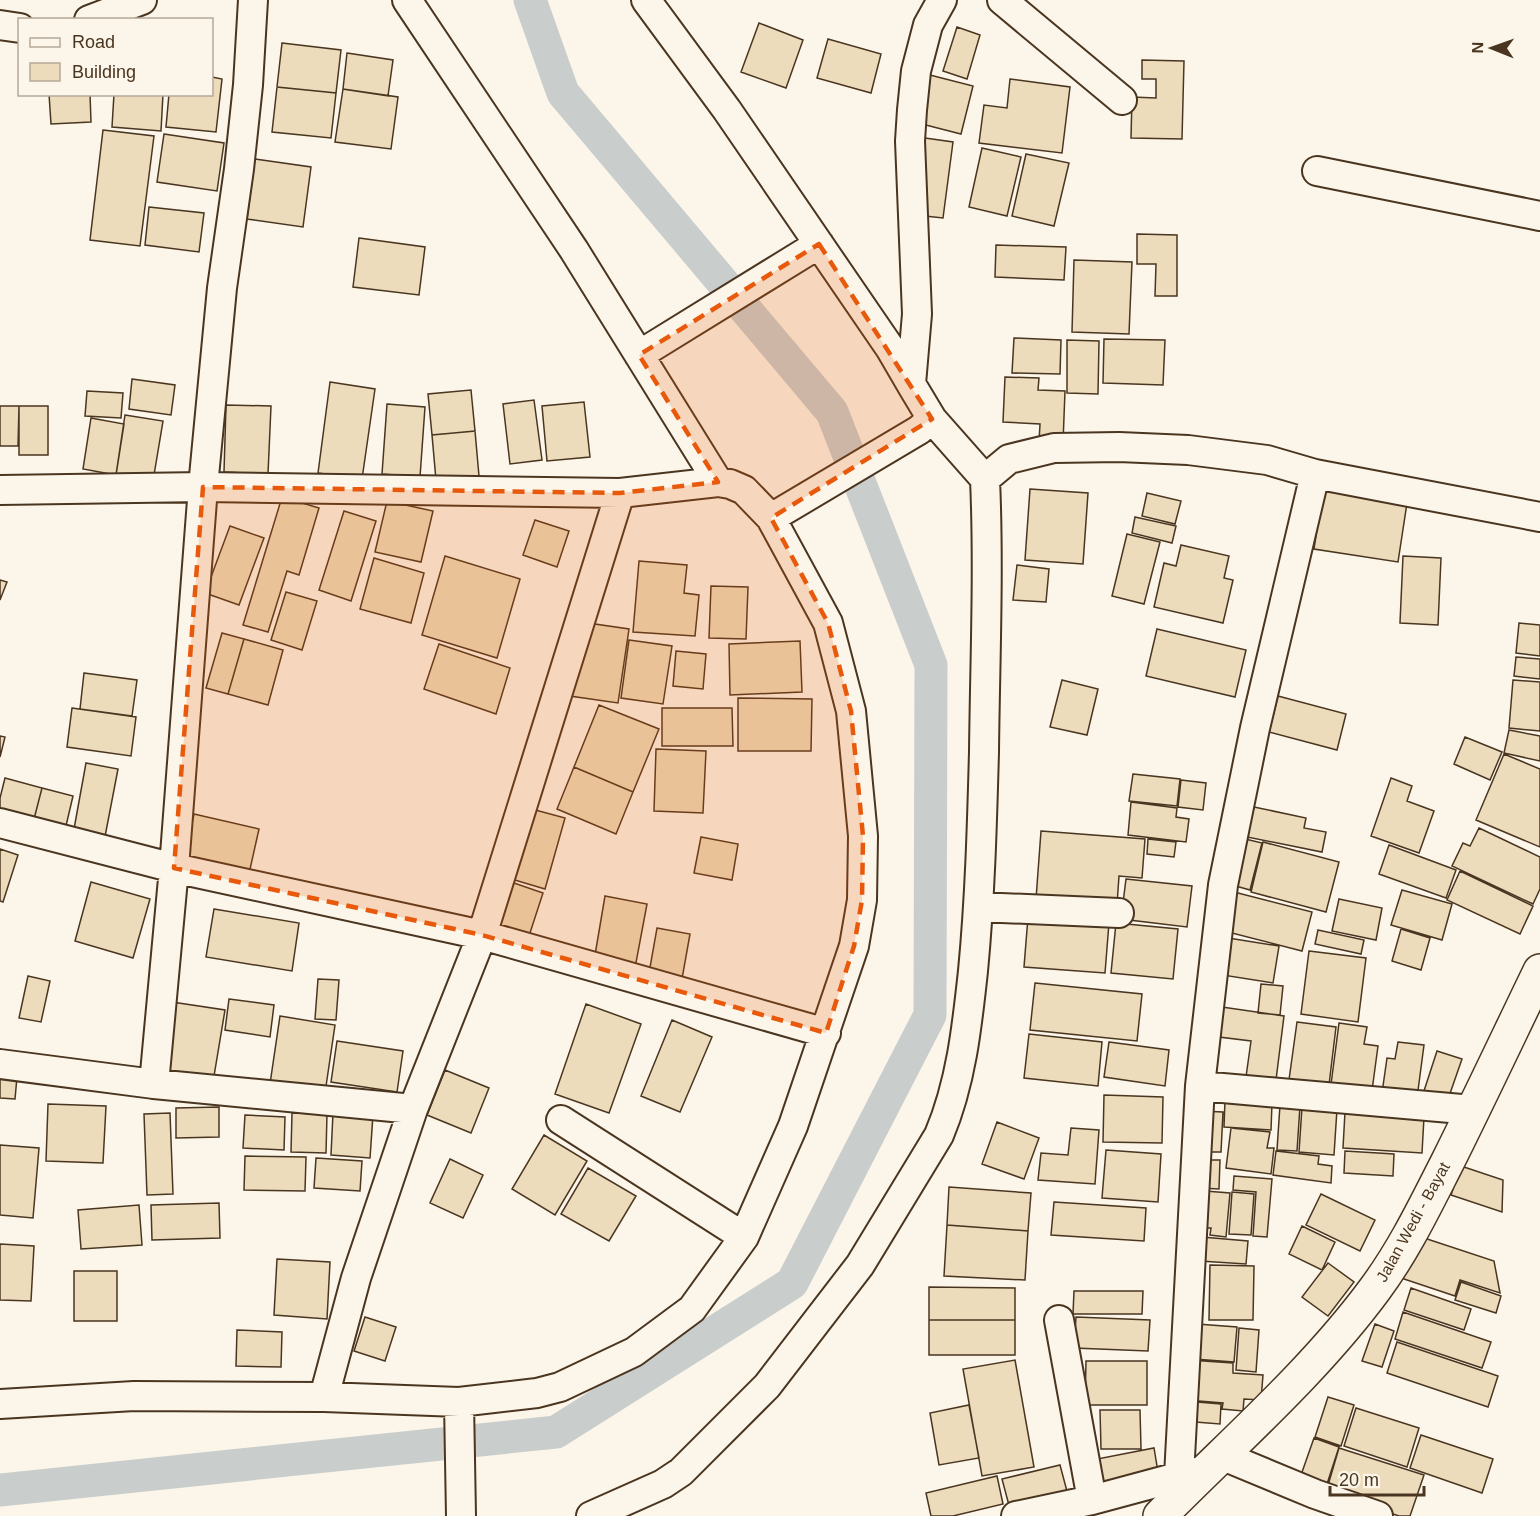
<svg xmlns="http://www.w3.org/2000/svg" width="1540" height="1516" font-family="Helvetica,sans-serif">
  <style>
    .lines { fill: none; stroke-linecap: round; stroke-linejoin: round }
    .canal { stroke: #c9cecd; stroke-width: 33 }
    .building { fill: #ecdcbc; stroke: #4a3520; stroke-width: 1.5 }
    .street-casing { stroke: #4a3520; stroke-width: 32 }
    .secondary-casing { stroke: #4a3520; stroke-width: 36 }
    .street { stroke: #fbf6e9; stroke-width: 28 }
    .secondary { stroke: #fbf6e9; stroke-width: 33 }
    .marked { fill: #e8590c; fill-opacity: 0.2; stroke: #e8590c; stroke-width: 4.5; stroke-dasharray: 12 8; stroke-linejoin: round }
    .labels { text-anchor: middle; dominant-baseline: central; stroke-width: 4.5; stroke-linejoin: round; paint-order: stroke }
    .street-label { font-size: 16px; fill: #4a3520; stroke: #fbf6e9 }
  </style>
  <rect width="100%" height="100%" fill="#fbf6e9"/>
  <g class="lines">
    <path class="canal" d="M0 1490 556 1432 792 1283 930 1015 931 665 832 412 563 93 530 0"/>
  </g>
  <path class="building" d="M759 23 803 40 786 88 741 72Z
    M957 27 980 35 967 79 943 71Z
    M828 39 881 54 871 93 817 78Z
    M282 43 341 50 336 93 277 87Z
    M347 53 393 60 388 96 343 89Z
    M1142 60 1184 61 1182 139 1131 138 1132 97 1156 98V79H1142Z
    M926 74 973 86 961 134 914 122Z
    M212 77 222 79 216 132 166 127 169 94H212Z
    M1010 79 1070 87 1062 153 979 143 984 105 1007 108Z
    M277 87 336 93 331 138 272 132Z
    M343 89 398 97 391 149 335 142Z
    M49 94H90L91 122 51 124Z
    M114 94H163L161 131 112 127Z
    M103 130 154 136 140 246 90 240Z
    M164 134 224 143 217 191 157 182Z
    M925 138 953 142 943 218 916 215Z
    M982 148 1021 157 1007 216 969 207Z
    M1026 154 1069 163 1054 226 1012 216Z
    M255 159 311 167 303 227 247 219Z
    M149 207 204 213 199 252 145 245Z
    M1137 234 1177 235V296H1155L1156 264H1137Z
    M359 238 425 247 419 295 353 287Z
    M996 245 1066 247 1064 280 995 277Z
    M1074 260 1132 262 1129 334 1072 332Z
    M1014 338 1061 340 1060 374 1012 373Z
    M1104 339 1165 340 1163 385 1103 383Z
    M1067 340 1099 341 1098 394 1067 393Z
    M1005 377 1039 378 1038 390 1065 391 1063 443 1039 442 1040 424 1003 422Z
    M132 379 175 385 171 415 129 409Z
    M330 382 375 389 362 479 318 473Z
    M471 390 475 431 432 435 428 394Z
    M87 391 123 393 121 418 85 416Z
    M534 400 542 460 510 464 503 404Z
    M584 402 590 457 547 461 542 406Z
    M387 404 425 407 420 477 382 474Z
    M226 405 271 406 268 474 224 472Z
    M0 406H19L18 446H0Z
    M19 406H48V455H19Z
    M125 415 163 421 153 481 116 475Z
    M91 418 124 424 116 475 83 469Z
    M475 431 479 476 436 480 432 435Z
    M1030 489 1088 493 1083 564 1025 560Z
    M1323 490 1407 503 1398 562 1314 549Z
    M1147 493 1181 501 1175 524 1142 516Z
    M282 497 319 508 299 575 287 571 268 632 243 625Z
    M387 501 433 511 421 562 375 552Z
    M344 511 376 521 351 601 319 590Z
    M1135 517 1176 526 1172 543 1132 533Z
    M535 520 569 531 557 567 523 555Z
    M230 526 264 538 239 605 205 593Z
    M1127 534 1160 542 1144 604 1112 596Z
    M1181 545 1229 556 1224 578 1233 580 1223 623 1154 607 1164 563 1176 566Z
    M445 556 520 579 497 658 422 635Z
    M1403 556 1441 558 1438 625 1400 623Z
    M374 558 424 573 411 623 360 609Z
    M639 561 687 565 684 593 699 595 695 636 633 632Z
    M1017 565 1049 569 1046 602 1013 600Z
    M0 580 7 582 0 600Z
    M711 586 748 587 746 639 709 638Z
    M286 592 317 601 302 650 271 640Z
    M581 622 629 629 618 703 570 696Z
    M1519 623 1540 625V656L1516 653Z
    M1157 629 1246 650 1235 697 1146 676Z
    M222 633 244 639 228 694 206 688Z
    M244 639 283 650 268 705 228 694Z
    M629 640 672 646 663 704 621 698Z
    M800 641 802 692 730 695 729 644Z
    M439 644 510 668 496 714 424 689Z
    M676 651 706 654 703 689 673 686Z
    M1516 657 1540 659V679L1514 676Z
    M84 673 137 680 132 716 80 709Z
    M1062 680 1098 689 1087 735 1050 727Z
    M1513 680 1540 682V731L1509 728Z
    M1278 696 1346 714 1337 750 1269 732Z
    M738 698 812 699 811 751H738Z
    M599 705 659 729 633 792 574 767Z
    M72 708 136 717 131 756 67 747Z
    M662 708H732L733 746H662Z
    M1509 730 1540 736V761L1504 753Z
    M0 736 5 737 0 757Z
    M1465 737 1502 752 1490 780 1454 764Z
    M656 749 706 751 703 813 654 811Z
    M1504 754 1540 769V847L1476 820Z
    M86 763 118 769 103 847 72 840Z
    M574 767 633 792 616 834 557 809Z
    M1133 774 1180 779 1177 806 1129 801Z
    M5 778 42 788 33 823 0 814V798Z
    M1391 778 1412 786 1407 801 1434 811 1419 853 1371 836Z
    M1181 780 1206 783 1203 810 1178 807Z
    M42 788 73 796 65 830 33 823Z
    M1131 802 1177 808 1176 817 1189 819 1186 842 1128 835Z
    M1254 807 1306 818 1304 828 1326 832 1322 852 1247 837Z
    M528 808 565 818 545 889 508 878Z
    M194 814 259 829 248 878 183 864Z
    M1479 828 1540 857V889L1533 904 1452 866 1463 843 1470 846Z
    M1041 831 1145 839 1142 878 1119 876 1117 905 1036 899Z
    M701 837 738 844 732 880 694 873Z
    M1237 837 1262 843 1250 890 1225 883Z
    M1148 839 1176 842 1174 857 1147 854Z
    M1263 842 1339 862 1326 912 1251 892Z
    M1389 845 1456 870 1446 898 1379 874Z
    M0 849 18 855 3 902 0 901Z
    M1460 871 1533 906 1520 934 1447 900Z
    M1126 879 1192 886 1187 927 1121 919Z
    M508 881 543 893 527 942 492 931Z
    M91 882 150 899 133 958 75 941Z
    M1402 890 1452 904 1442 940 1391 925Z
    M1234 892 1312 912 1302 951 1224 931Z
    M605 896 647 904 635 968 594 961Z
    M1339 899 1382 908 1376 940 1332 931Z
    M214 909 299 923 292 971 206 957Z
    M1028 917 1109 923 1105 973 1024 967Z
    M1116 923 1178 929 1173 979 1111 973Z
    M657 928 690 934 682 979 649 973Z
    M1401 929 1430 938 1421 970 1392 961Z
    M1318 930 1364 940 1361 954 1315 944Z
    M1222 937 1279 946 1273 983 1216 974Z
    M1309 951 1366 958 1358 1022 1301 1014Z
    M28 976 50 981 41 1022 19 1018Z
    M318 979 339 980 336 1020 315 1019Z
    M1035 983 1142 994 1137 1041 1030 1030Z
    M1261 984 1283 986 1280 1015 1258 1013Z
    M229 999 274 1005 270 1037 225 1030Z
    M172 1002 225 1010 213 1082 160 1074Z
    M586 1004 641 1024 609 1113 555 1094Z
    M1215 1006 1284 1016 1275 1088 1245 1084 1251 1041 1211 1036Z
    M280 1016 335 1025 325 1093 270 1084Z
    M672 1020 712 1037 680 1112 641 1096Z
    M1297 1022 1336 1027 1328 1093 1288 1087Z
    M1339 1023 1367 1027 1364 1044 1378 1046 1371 1098 1330 1092Z
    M1029 1034 1102 1042 1098 1086 1024 1078Z
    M337 1041 403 1051 397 1092 331 1082Z
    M1109 1042 1169 1050 1165 1086 1104 1077Z
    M1398 1042 1424 1045 1417 1098 1382 1093 1387 1058 1395 1059Z
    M1437 1051 1462 1059 1446 1105 1422 1097Z
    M445 1070 489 1088 471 1133 427 1115Z
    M0 1076 17 1077 15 1099 0 1098Z
    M1104 1095 1163 1097 1162 1143 1103 1142Z
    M1225 1100 1272 1103 1271 1130 1224 1127Z
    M48 1104 106 1106 103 1163 46 1161Z
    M1280 1105 1300 1106 1297 1151 1277 1150Z
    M219 1107V1137L176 1138V1108Z
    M1302 1107 1337 1109 1334 1155 1299 1152Z
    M1201 1111 1223 1112 1221 1152H1200Z
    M1345 1112 1424 1117 1422 1153 1343 1148Z
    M170 1113 173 1194 147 1195 144 1114Z
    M292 1113 327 1114 326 1153 291 1152Z
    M333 1113 373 1115 370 1158 331 1155Z
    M245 1115 285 1117 284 1150 243 1148Z
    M997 1122 1039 1138 1024 1179 982 1164Z
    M1071 1128 1099 1130 1095 1184 1038 1180 1041 1153 1068 1155Z
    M1231 1128 1270 1132 1267 1148H1274L1271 1174 1226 1168Z
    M544 1135 587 1161 555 1215 512 1189Z
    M0 1145 39 1148 33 1218 0 1215Z
    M1106 1150 1161 1154 1158 1202 1102 1198Z
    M1276 1151 1319 1156 1318 1164 1332 1166 1331 1183 1273 1175Z
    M1345 1151 1394 1154 1393 1176 1344 1173Z
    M245 1156 306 1157 305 1191 244 1190Z
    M316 1158 362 1161 360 1191 314 1188Z
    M450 1159 483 1175 463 1218 430 1203Z
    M1203 1160H1220L1219 1189 1201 1188Z
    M1461 1166 1503 1180 1502 1212 1451 1195Z
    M588 1168 636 1196 609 1241 561 1214Z
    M1234 1176 1272 1179 1267 1237 1253 1236 1256 1192 1233 1190Z
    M949 1187 1031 1193 1028 1231 947 1225Z
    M1205 1191 1230 1193 1226 1237 1210 1235 1211 1228H1202Z
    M1232 1192 1254 1194 1251 1235 1229 1234Z
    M1321 1194 1375 1220 1360 1251 1306 1225Z
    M1054 1202 1146 1208 1144 1241 1051 1235Z
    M219 1203 220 1238 152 1240 151 1205Z
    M139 1205 142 1245 81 1249 78 1210Z
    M947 1225 1028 1231 1025 1280 944 1276Z
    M1302 1226 1335 1242 1322 1270 1289 1254Z
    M1412 1234 1494 1261 1500 1293 1460 1280 1455 1296 1398 1277Z
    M1202 1237 1248 1241 1246 1264 1200 1261Z
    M0 1244 34 1246 31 1301 0 1300Z
    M277 1259 330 1262 327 1319 274 1315Z
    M1328 1263 1354 1282 1328 1316 1302 1297Z
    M1210 1265 1254 1266 1253 1320H1209Z
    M74 1271H117V1321H74Z
    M1461 1282 1501 1296 1496 1313 1455 1300Z
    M929 1287 1015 1288V1320H929Z
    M1411 1288 1471 1309 1464 1330 1404 1310Z
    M1074 1291H1143L1142 1314H1073Z
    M1403 1312 1491 1342 1482 1368 1395 1339Z
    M365 1317 396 1327 385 1361 354 1351Z
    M1076 1317 1150 1320 1148 1351 1074 1348Z
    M929 1320H1015V1355H929Z
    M1197 1324 1237 1327 1234 1362 1194 1359Z
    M1375 1324 1394 1331 1382 1367 1362 1361Z
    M1239 1328 1259 1330 1256 1372 1236 1370Z
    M237 1330 282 1332 281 1367 236 1366Z
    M1397 1342 1498 1376 1488 1407 1387 1373Z
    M1015 1360 1034 1467 982 1476 963 1369Z
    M1189 1360 1233 1363V1373L1263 1375 1261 1400 1244 1399 1243 1411 1222 1409 1223 1403 1186 1400Z
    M1086 1361H1147V1405H1085Z
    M1328 1397 1354 1405 1341 1446 1315 1437Z
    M1185 1401 1221 1404 1220 1424 1183 1421Z
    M969 1405 979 1458 939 1465 930 1413Z
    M1356 1408 1419 1428 1407 1467 1344 1446Z
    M1100 1410H1140L1141 1449H1101Z
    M1421 1435 1493 1459 1482 1493 1410 1468Z
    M1314 1438 1339 1447 1327 1484 1301 1475Z
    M1154 1448 1158 1472 1096 1484 1092 1460Z
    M1339 1448 1424 1475 1410 1516H1399L1326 1492Z
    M1060 1465 1068 1495 1010 1509 1002 1479Z
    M997 1476 1003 1504 953 1516H931L926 1493Z"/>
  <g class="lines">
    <defs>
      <path id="street" d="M407 0 574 250 718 482
        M646 0 727 110 890 348 911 384
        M942 0 928 25 916 71 912 110 910 141 917 314 911 384 932 419 985 479 1009 459 1054 448 1119 447 1188 450 1267 460 1315 474 1540 517
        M1002 0 1122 100
        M89 20 142 0
        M0 25 20 28
        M1317 171 1540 216
        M639 355 819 244
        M0 490 203 487 620 493 718 482 730 484 744 490 771 518 828 623 851 711 863 836 862 900 854 946 793 1126 744 1237 692 1309 634 1352 560 1387 537 1393 459 1402 324 1397 134 1396 0 1404
        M771 518 919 430 932 419
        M0 823 174 868 482 935 826 1033
        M979 907 1119 913
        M0 1064 154 1084 413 1109
        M154 1084 174 868 203 487 222 288 239 169 248 85 253 0
        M1200 1086 1473 1110
        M561 1120 744 1237
        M1059 1320 1092 1500
        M324 1397 356 1278 413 1109 482 935 620 493
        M459 1402 461 1516
        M1221 1455 1315 1494 1378 1516
        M1179 1476 1200 1086 1223 885 1255 728 1315 474
        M591 1516 663 1484 681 1472 767 1386 860 1265 939 1135C961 1083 967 1027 973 971 980 898 982 825 984 752 985 661 989 570 985 479
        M1016 1516 1092 1500 1196 1472"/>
      <path id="secondary" d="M1160 1516C1233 1442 1313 1373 1375 1289 1404 1250 1425 1206 1447 1163 1479 1099 1509 1035 1540 971"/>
    </defs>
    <use href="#street" class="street-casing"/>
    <use href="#secondary" class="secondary-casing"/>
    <use href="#street" class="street"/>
    <use href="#secondary" class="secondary"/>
  </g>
  <path class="marked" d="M819 244 932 419 771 518 828 623 851 711 863 836 862 900 854 946 826 1033 482 935 174 868 203 487 620 493 718 482 639 355Z"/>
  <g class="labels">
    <g class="street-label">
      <text transform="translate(1413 1222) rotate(-61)">Jalan Wedi - Bayat</text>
    </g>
  </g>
  <rect x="18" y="18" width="195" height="78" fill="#fbf6e9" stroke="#b4a999" stroke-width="1.5"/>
  <rect x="30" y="38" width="30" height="9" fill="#fbf6e9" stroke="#b4a999" stroke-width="1.5"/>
  <text x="72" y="48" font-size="18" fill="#4a3520">Road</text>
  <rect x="30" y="63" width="30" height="18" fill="#ecdcbc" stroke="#b4a999" stroke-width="1.5"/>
  <text x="72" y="78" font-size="18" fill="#4a3520">Building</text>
  <g transform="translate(1492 48) rotate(271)" stroke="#fbf6e9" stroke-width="4.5" paint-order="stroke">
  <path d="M0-4.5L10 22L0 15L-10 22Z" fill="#4a3520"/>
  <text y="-9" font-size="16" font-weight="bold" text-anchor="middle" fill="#4a3520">N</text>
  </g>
  <path d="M1330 1486v9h94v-9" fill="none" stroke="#4a3520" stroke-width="3"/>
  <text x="1339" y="1486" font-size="18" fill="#4a3520" stroke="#fbf6e9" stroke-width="4.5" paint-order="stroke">20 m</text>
</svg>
